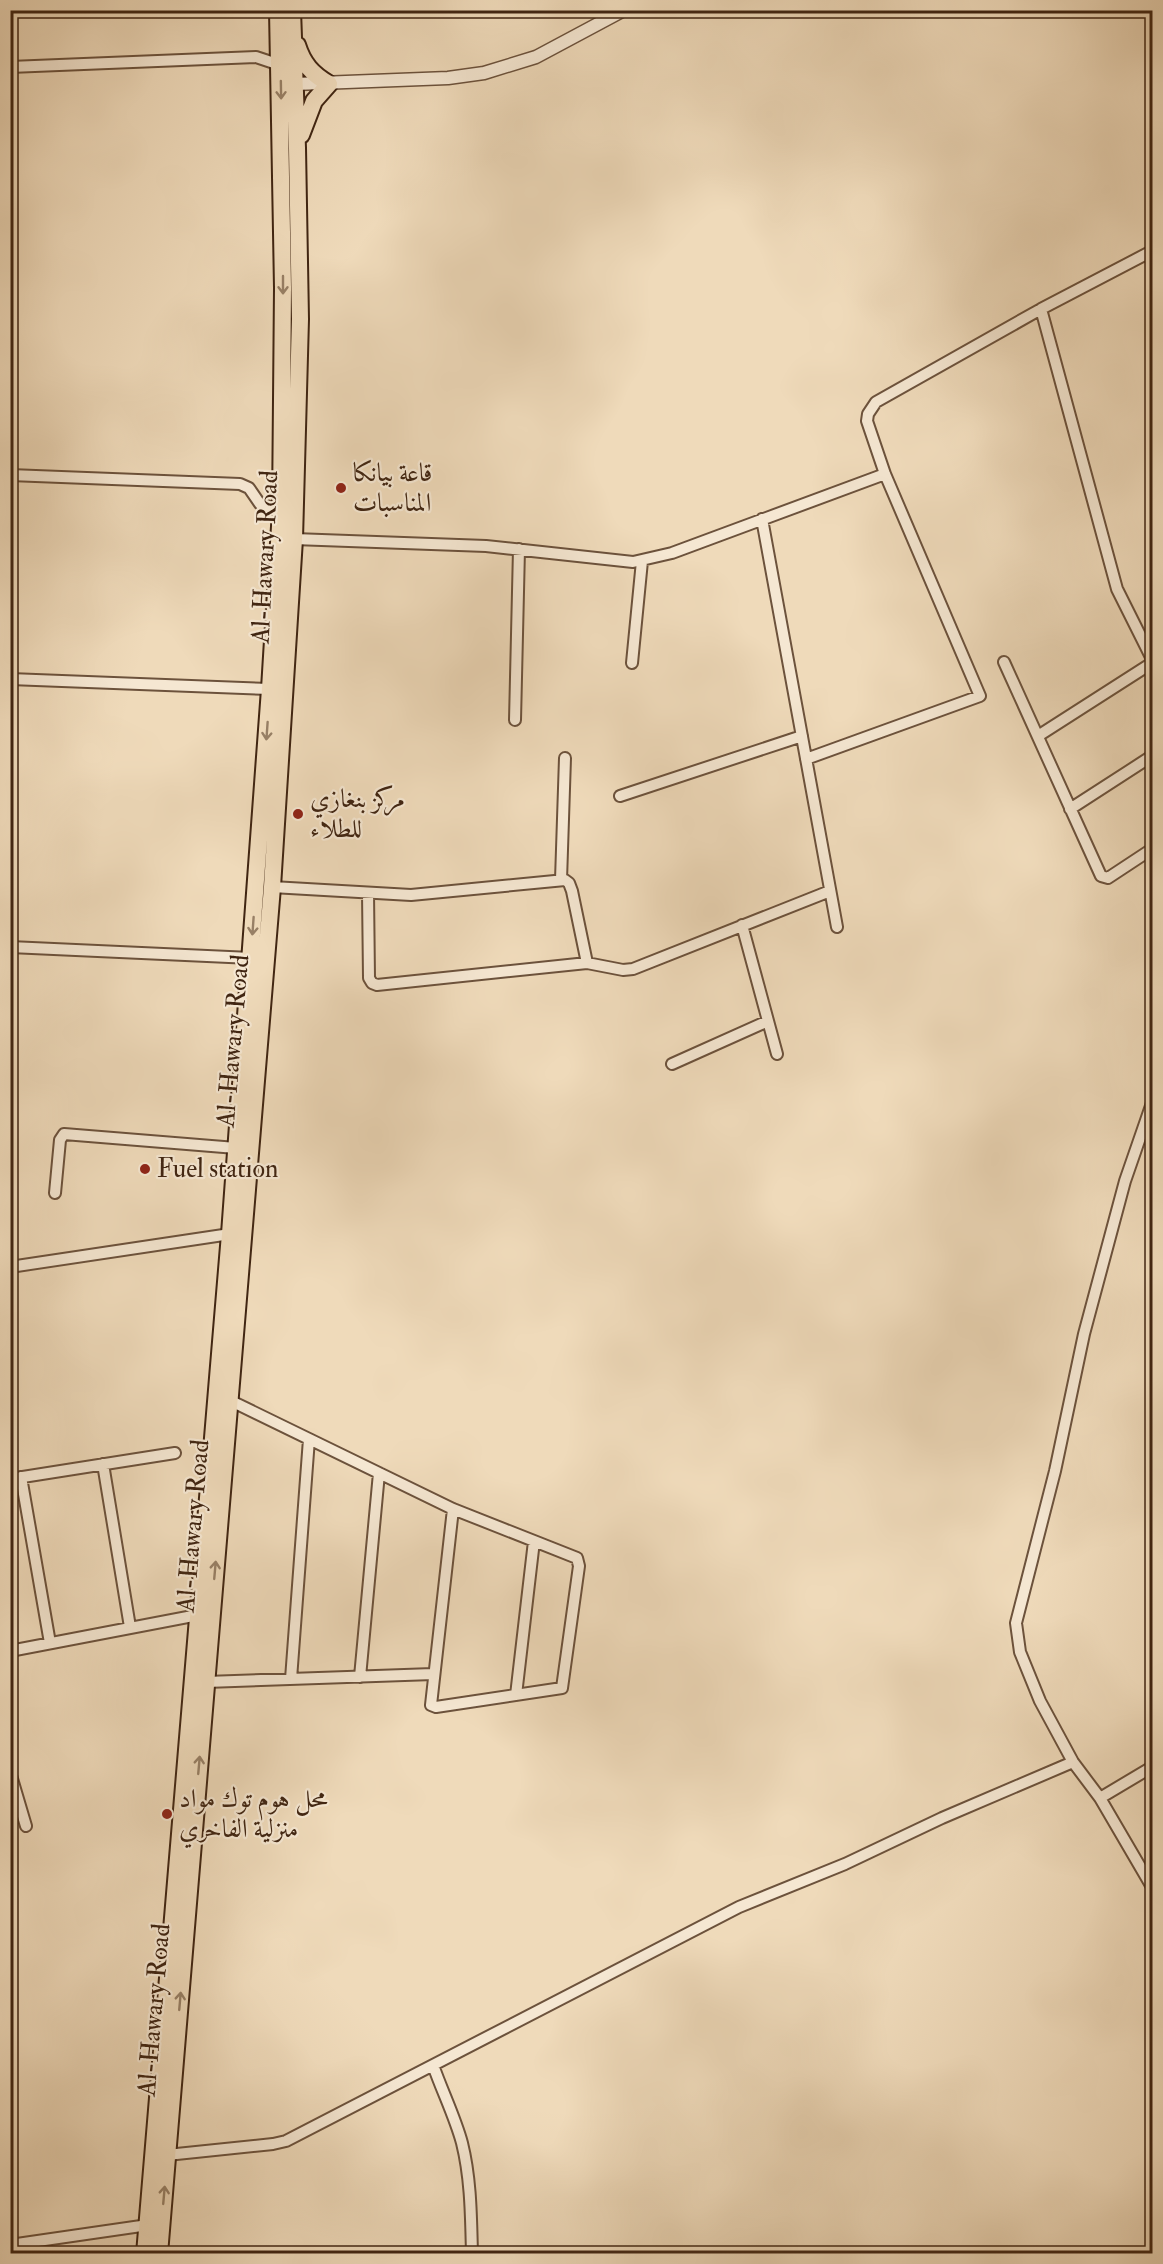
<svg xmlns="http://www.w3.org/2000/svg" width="1163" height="2264" font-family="'IM FELL Double Pica',Amiri,serif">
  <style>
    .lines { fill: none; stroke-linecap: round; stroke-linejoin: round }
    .minor-casing { stroke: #6c523c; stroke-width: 14 }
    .tertiary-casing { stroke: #6c523c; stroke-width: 15 }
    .trunk-casing { stroke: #402512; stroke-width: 20 }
    .minor { stroke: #f5e7d2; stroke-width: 10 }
    .tertiary { stroke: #f5e7d2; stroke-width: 12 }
    .trunk { stroke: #efdaba; stroke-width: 16 }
    .oneway { stroke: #988066 }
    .poi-dot { fill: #8f2418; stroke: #f5e7d2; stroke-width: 2 }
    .labels { text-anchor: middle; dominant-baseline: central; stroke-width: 4.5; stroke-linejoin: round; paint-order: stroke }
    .poi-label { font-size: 26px; fill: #402512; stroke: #f5e7d2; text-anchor: start }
    .street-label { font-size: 26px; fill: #402512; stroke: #f5e7d2 }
  </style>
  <rect width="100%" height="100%" fill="#efdaba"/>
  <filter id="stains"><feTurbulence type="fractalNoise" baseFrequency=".00333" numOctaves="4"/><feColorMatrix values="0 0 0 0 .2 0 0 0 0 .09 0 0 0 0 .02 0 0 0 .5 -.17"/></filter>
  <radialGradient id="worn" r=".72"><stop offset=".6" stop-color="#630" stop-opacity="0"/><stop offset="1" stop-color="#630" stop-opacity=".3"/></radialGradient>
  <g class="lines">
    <defs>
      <path id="minor" d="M10 67 256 57 280 65
        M1041 309 1117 589 1152 659
        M10 475 240 484 249 488 260 504 281 510
        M762 519 837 927
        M294 539 486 546 633 562 672 553 885 474
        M1004 662 1101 876 1108 878 1152 849
        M632 663 642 561
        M10 679 270 689
        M515 720 519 549
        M1038 736 1152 663
        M806 759 980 696 885 474 867 421 868 414 876 402 1041 309 1152 251
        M620 796 802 736
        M1070 809 1152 756
        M561 880 565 758
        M272 887 411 895 565 880 569 883 572 891 587 963 623 970 633 969 830 891
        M368 893 369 978 372 983 377 985 587 963
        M742 925 777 1054
        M10 947 251 958
        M672 1064 768 1021
        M1152 1103 1125 1181 1084 1334 1055 1471 1016 1623 1020 1652 1040 1701 1073 1762 1100 1798 1152 1887
        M55 1193 60 1140 64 1134 236 1148
        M10 1267 230 1234
        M229 1400 453 1509 577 1558 579 1566 562 1688 436 1707 431 1705 453 1509
        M103 1464 130 1627
        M21 1477 50 1643
        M10 1479 175 1453
        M10 1651 198 1615
        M360 1677 379 1473
        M291 1679 309 1439
        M206 1682 433 1674
        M516 1695 534 1541
        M10 1772 26 1826
        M1100 1798 1152 1767
        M433 2065C442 2091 455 2117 462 2143 471 2179 471 2217 472 2254
        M167 2155 273 2144 286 2141 739 1907 845 1864 942 1818 1073 1762
        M10 2245 148 2225"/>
      <path id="tertiary" d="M295 84 448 78 484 73 536 57 624 10"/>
      <path id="trunk" d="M297 45C303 64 312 74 329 84L314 101 301 135
        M145 2254 230 1234 270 689 281 510 283 288 278 10
        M159 2254 272 887 294 539 300 319 297 148 292 10"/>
    </defs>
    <use href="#minor" class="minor-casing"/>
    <use href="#tertiary" class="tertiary-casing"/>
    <use href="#trunk" class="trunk-casing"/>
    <use href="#minor" class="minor"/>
    <use href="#tertiary" class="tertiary"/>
    <use href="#trunk" class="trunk"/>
  </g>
  <defs><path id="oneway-shaft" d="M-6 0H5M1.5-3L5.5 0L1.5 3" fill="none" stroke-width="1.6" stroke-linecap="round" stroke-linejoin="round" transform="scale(1.5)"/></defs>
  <g class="oneway">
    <use href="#oneway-shaft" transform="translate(281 90) rotate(89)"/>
    <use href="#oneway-shaft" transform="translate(283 285) rotate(90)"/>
    <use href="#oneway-shaft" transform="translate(267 731) rotate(94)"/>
    <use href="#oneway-shaft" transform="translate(253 926) rotate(94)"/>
    <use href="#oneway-shaft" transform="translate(215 1570) rotate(-85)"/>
    <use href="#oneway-shaft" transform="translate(199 1765) rotate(-85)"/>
    <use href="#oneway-shaft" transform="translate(180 2001) rotate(-85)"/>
    <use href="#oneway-shaft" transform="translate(164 2195) rotate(-85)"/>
  </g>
  <g class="poi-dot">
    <circle cx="341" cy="488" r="6"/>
    <circle cx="298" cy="814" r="6"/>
    <circle cx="145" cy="1169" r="6"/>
    <circle cx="167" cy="1814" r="6"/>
  </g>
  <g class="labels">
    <g class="poi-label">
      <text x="353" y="473">قاعة بيانكا<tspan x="353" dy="30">المناسبات</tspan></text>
      <text x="310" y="799">مركز بنغازي<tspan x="310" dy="30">للطلاء</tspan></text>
      <text x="157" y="1169">Fuel station</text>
      <text x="179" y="1799">محل هوم توك مواد<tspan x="179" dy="30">منزلية الفاخري</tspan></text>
    </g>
    <g class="street-label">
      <text transform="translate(265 557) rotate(-87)">Al-Hawary Road</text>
      <text transform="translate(233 1041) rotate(-85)">Al-Hawary Road</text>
      <text transform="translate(193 1526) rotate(-85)">Al-Hawary Road</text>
      <text transform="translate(154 2010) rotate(-85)">Al-Hawary Road</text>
    </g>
  </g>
  <rect width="1163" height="2264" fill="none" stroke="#efdaba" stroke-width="36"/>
  <rect x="12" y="12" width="1139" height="2240" fill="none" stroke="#402512" stroke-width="3"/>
  <rect x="18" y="18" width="1127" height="2228" fill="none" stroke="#402512" stroke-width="1.5"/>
  <rect width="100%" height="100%" filter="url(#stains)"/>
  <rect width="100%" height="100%" fill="url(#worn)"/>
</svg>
